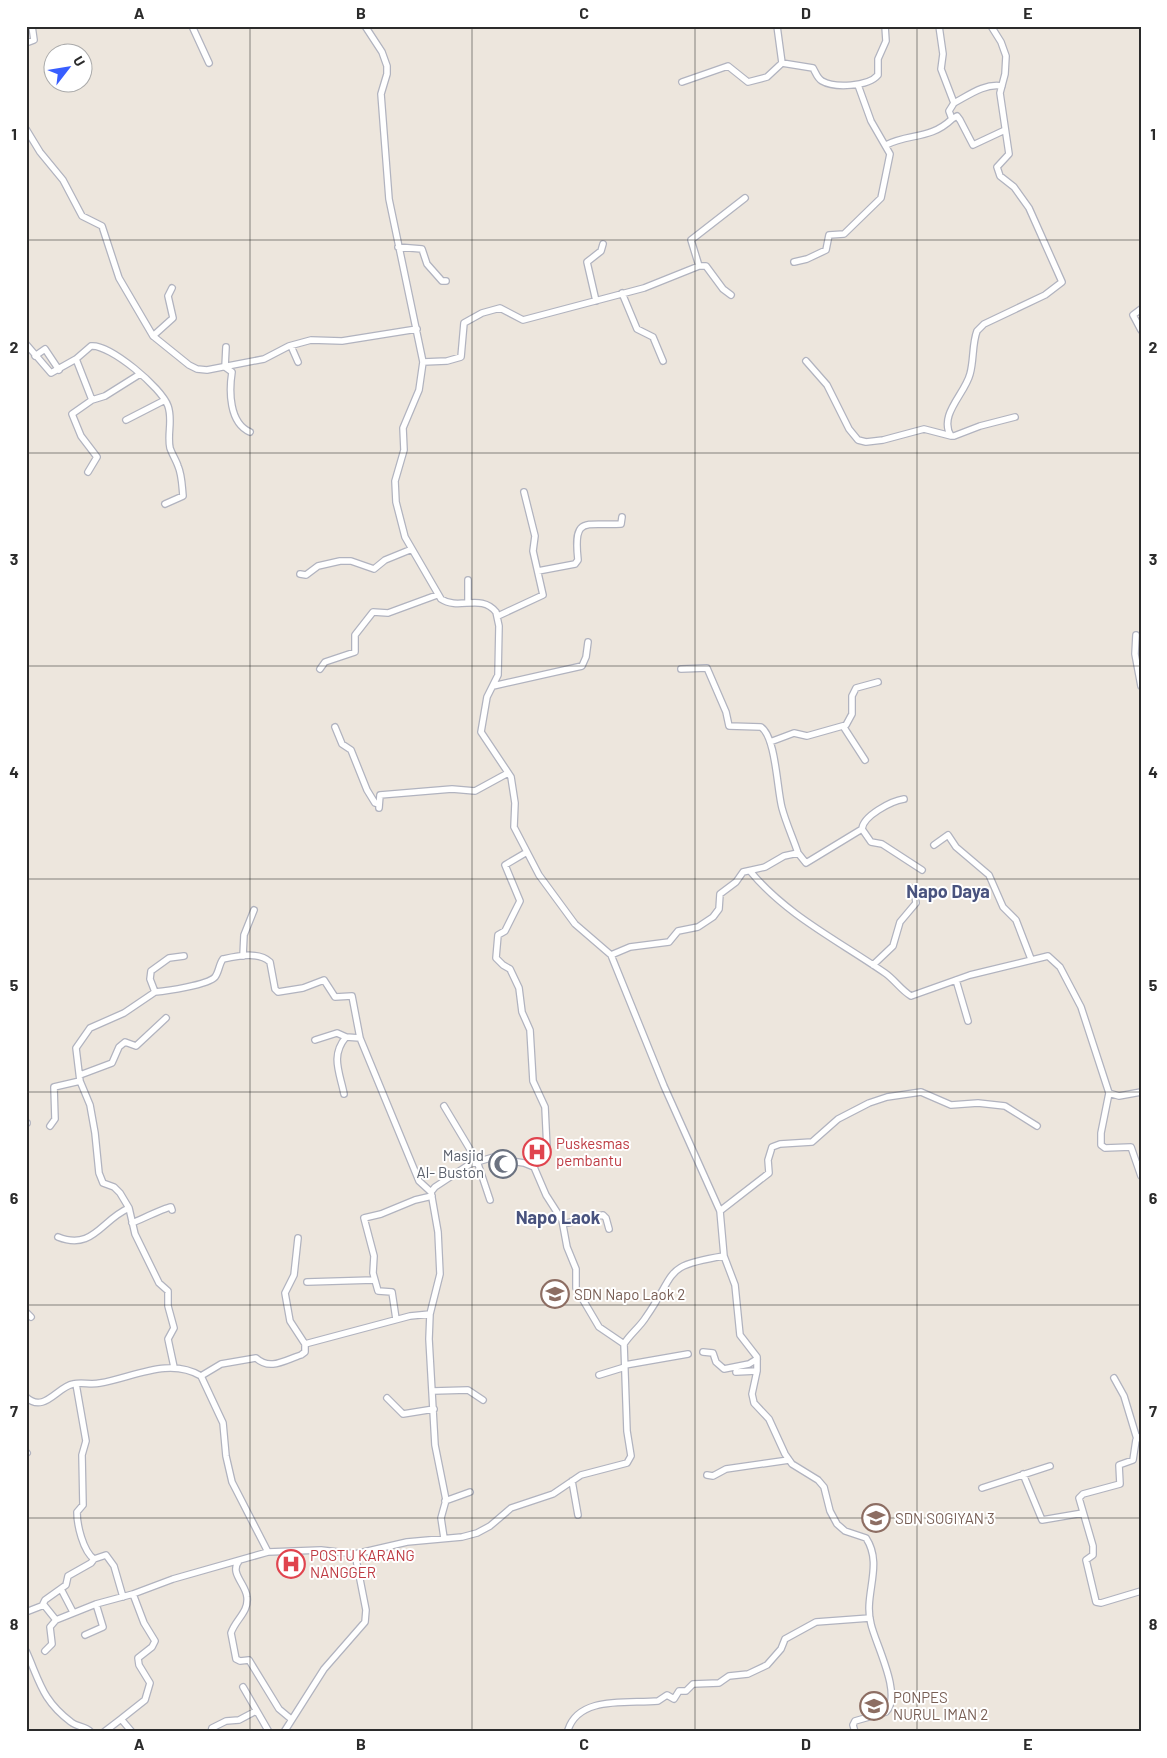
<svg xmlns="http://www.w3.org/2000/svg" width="1167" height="1758" font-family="Barlow,sans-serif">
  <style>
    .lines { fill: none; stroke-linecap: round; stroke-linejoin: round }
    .minor-casing { stroke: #b1b3bf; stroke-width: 8 }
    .minor { stroke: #fff; stroke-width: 5.5 }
    .grid { fill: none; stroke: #2b2b2b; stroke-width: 1; stroke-opacity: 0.55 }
    .labels { text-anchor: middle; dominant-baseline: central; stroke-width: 4; stroke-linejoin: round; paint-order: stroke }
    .health-label { font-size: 15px; fill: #be3a42; stroke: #fff; text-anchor: start }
    .worship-label { font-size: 15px; fill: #5b616d; stroke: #fff; text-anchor: end }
    .education-label { font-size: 15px; fill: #785e54; stroke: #fff; text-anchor: start }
    .quarter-label { font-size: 18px; font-weight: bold; fill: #49537e; stroke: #fff }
    .neatline { fill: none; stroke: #2b2b2b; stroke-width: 2 }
    .grid-label { font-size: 16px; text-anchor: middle; font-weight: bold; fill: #2b2b2b }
  </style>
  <rect width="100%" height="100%" fill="#ede6dd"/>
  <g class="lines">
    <defs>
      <path id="minor" d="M192 26 209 63
        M365 26 382 52 387 66V74L381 94 389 199 423 362 419 390 403 428 404 450 395 481 396 502 405 537 441 599C459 611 481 593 496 612L499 626 498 675 487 697 481 732 511 777 515 803 514 827 539 875 575 924 611 955 664 1086 720 1211 724 1256 735 1285 740 1335 757 1357V1371L752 1394 754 1403 769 1419 785 1454 792 1464 818 1480 824 1487 830 1511 837 1524 845 1531 866 1538C884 1565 863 1595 871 1624 875 1643 903 1695 886 1712L855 1721 853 1725 855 1732
        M777 26 782 63
        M939 26 943 54 941 69 954 103 949 111 952 119 957 116 960 120 973 145 1005 130
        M991 26 1001 42 1006 56 1005 74 1000 93 1009 154 997 167 1000 176 1014 187 1029 208 1062 282 1045 295 984 324 977 331C972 344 974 360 970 374 965 394 938 415 951 436H954L980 426 1015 417
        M26 43 34 40 32 26
        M682 82 728 66 748 82 767 77 782 63 813 68C816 73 817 78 822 81 834 88 868 87 878 75V59L886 41 885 26
        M954 103C969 95 985 83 1002 86
        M26 129 40 152 63 180 82 216 102 226 119 278 153 336 189 365 197 369 207 370 264 359 289 346 311 340 342 341 417 329
        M886 145C909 133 930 140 952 119
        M398 247 422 249 427 264 442 281H446
        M794 262 807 259 826 250 829 235 844 234 881 198 890 154 871 121 858 85
        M699 266H706L723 289 731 295
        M622 293 637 329 653 337 663 361
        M596 301 587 262 601 251 603 244
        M1141 309 1133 315 1141 330
        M153 336 173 318 168 296 172 288
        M26 344 51 373 76 359 92 400 72 414 81 436 97 457 88 472
        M291 346 298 362
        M226 347 225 367 232 372C229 391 229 423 250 432
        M35 356 45 349 59 370
        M76 359 91 346C110 344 162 388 168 406 173 420 167 434 170 448 172 454 176 460 178 466 182 475 182 486 183 496L165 504
        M806 361 827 385 849 429 858 440 866 442 883 440 924 429 951 436
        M423 362 447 361 461 357 464 323 482 313 500 308 523 320 644 288 699 266 691 240 745 198
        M92 400 105 396 140 374
        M126 420 165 400
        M538 571 575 564 578 560C573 515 585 526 621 524L622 517
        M300 574 306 575 318 566 340 561H351L374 569 385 560 412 549
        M468 580V602
        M498 616 543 595 533 551 535 536 524 492
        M1136 635 1135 654 1141 686
        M320 669 325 662 355 652V635L373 612 388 613 437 595
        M681 669 707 668 726 712 729 726 761 727C776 737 777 790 782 808 786 823 793 838 798 853
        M493 686 582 666 586 657 588 642
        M843 726 865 760
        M335 727 342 744 351 750 367 790 375 803 378 804
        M770 742 794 733 807 736 846 725 852 714V696L856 688 878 682
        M379 808 380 795 452 789 475 791 508 773
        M862 829C863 816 891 801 904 799
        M934 845 948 835 956 847 989 875 1003 907 1016 920 1031 959
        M527 852 505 865 520 901 505 931 498 935 496 958 503 965 510 969 519 988 522 1012 530 1030 533 1081 545 1107 547 1149 534 1167
        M750 871C786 915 839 941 885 973 895 980 901 990 911 996L970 975 1048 956 1060 967 1081 1007 1109 1093 1119 1096 1141 1092
        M611 955 630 947 669 942 678 931 698 927 713 917 719 909 720 894 736 882 743 872 765 867 784 856 798 853 806 863 862 829 871 842 882 844 922 870
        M243 956 244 935 254 910
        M873 965 893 946 900 922 916 903 914 888
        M956 980 968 1021
        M155 992C166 991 208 985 215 977 219 972 219 964 223 959 237 956 259 951 270 962L275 989 278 992 303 988 324 980 335 997 352 996 360 1038 419 1181 431 1192
        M315 1040 337 1033 346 1037 360 1038
        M80 1075 112 1063 119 1047 125 1042 136 1046 166 1018
        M1109 1093 1101 1133V1145L1105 1148 1131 1147 1141 1176
        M344 1094C340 1073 330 1056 346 1037
        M444 1106 477 1161 490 1200
        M26 1123H27
        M50 1126 55 1119 54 1087 80 1081
        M720 1211 769 1173 768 1160 772 1147 780 1144 812 1142 838 1119 869 1103 887 1097 921 1092 951 1105 978 1103 1005 1106 1037 1126
        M132 1223C142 1219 164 1208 171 1207L172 1210
        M563 1224 603 1215 606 1218 609 1229
        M58 1237C93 1251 101 1220 129 1208
        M307 1282 374 1280
        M26 1312 31 1317
        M396 1319 392 1292 378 1291 373 1273 374 1256 364 1218 381 1214 415 1200 432 1196
        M305 1344 410 1316 430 1314
        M703 1352 713 1353 716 1362 724 1369 749 1364 757 1359
        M625 1365 688 1354
        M174 1367 168 1339 174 1328 168 1306V1291L159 1283 135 1234 129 1208 120 1193 114 1187 103 1183 99 1173 95 1133 90 1105 80 1081 76 1048 90 1028 124 1013 155 992 150 979 151 971 169 958 184 956
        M736 1372 757 1371
        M599 1375 625 1367
        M201 1376 223 1423 226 1456 232 1482 268 1552
        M1114 1378 1124 1396 1137 1439
        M76 1384 86 1441 82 1455 83 1505 77 1512C77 1525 83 1551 94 1559L106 1555 114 1566 123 1597
        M433 1391 468 1390 483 1400
        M26 1397C44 1414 57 1387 73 1384 82 1382 91 1385 100 1383 134 1377 169 1357 201 1376L221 1364 256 1358C270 1371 285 1360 301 1355L305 1352V1344L290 1321 285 1293 294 1275 298 1238
        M387 1398 403 1414 434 1409
        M1141 1436 1136 1440 1133 1460 1119 1465 1120 1484 1083 1494 1079 1498 1093 1546V1555L1086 1560 1096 1602 1101 1603 1141 1591
        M26 1452 27 1453
        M1023 1474 1042 1520 1083 1513
        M707 1475 713 1476 726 1469 789 1460
        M572 1481 578 1515
        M982 1488 1050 1466
        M445 1501 470 1492
        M444 1538 441 1518 446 1500 435 1445 429 1339 430 1314 440 1274 438 1232 431 1192 435 1187 470 1164 504 1154 511 1161 524 1163 534 1167 546 1195 562 1220 567 1247 576 1269V1288L599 1327 624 1344
        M239 1561C229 1573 246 1584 247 1597 249 1612 235 1620 231 1633L236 1659 240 1661 249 1660 279 1709 291 1719
        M61 1589 73 1612
        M43 1604 45 1600 66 1585 68 1576 91 1563 94 1559
        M26 1612 44 1605 56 1620 96 1604 133 1594 173 1579 268 1552 321 1550 355 1554 407 1542 462 1537 477 1533 490 1526 511 1508 553 1494 581 1475 627 1463 631 1456 627 1431 624 1344C630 1334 640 1327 646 1317 678 1271 662 1266 724 1256
        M85 1635 103 1627 96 1604
        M26 1651C40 1682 42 1700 71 1722 77 1727 85 1726 91 1732
        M45 1651 52 1644 50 1627 56 1620
        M243 1687 269 1732
        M568 1730C579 1695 629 1704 658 1701L667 1695 674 1699 679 1691H686L693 1684 719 1683 729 1676 748 1674 767 1665 781 1649 785 1639 816 1622 870 1618
        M104 1732 121 1719
        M132 1732 121 1719 145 1700 150 1683 139 1665 138 1658 152 1647 155 1641 144 1623 133 1594
        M211 1732 212 1728 226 1721 239 1720 256 1711
        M284 1732 324 1669 365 1622 366 1610 355 1554"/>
    </defs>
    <use href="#minor" class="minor-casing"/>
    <use href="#minor" class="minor"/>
  </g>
  <path class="grid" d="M250 26V1732M472 26V1732M695 26V1732M917 26V1732M26 240H1141M26 453H1141M26 666H1141M26 879H1141M26 1092H1141M26 1305H1141M26 1518H1141"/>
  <defs>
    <symbol id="hospital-ring" viewBox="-11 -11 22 22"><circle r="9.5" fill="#fff" stroke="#e0444e" stroke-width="1.5"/><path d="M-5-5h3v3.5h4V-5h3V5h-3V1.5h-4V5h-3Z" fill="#e0444e"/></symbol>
    <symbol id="mosque-ring" viewBox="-11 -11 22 22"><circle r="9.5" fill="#fff" stroke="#6b7280" stroke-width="1.5"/><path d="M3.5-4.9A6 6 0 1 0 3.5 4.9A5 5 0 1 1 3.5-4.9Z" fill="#6b7280"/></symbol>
    <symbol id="school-ring" viewBox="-11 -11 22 22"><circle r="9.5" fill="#fff" stroke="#8d6e63" stroke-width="1.5"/><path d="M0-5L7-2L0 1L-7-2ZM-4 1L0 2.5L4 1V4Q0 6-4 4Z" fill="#8d6e63"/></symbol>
  </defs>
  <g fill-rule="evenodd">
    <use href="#hospital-ring" x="521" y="1136" width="32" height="32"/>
    <use href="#mosque-ring" x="487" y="1148" width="32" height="32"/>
    <use href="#school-ring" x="539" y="1278" width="32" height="32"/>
    <use href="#school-ring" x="860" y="1502" width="32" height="32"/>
    <use href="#hospital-ring" x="275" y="1548" width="32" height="32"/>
    <use href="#school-ring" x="858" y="1690" width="32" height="32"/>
  </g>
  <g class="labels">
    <g class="health-label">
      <text x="556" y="1143">Puskesmas<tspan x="556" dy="17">pembantu</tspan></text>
      <text x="310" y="1555">POSTU KARANG<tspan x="310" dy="17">NANGGER</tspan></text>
    </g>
    <g class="worship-label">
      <text x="484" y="1155">Masjid<tspan x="484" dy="17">Al- Buston</tspan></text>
    </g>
    <g class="education-label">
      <text x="574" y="1294">SDN Napo Laok 2</text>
      <text x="895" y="1518">SDN SOGIYAN 3</text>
      <text x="893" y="1697">PONPES<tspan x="893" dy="17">NURUL IMAN 2</tspan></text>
    </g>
    <g class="quarter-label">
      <text x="948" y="891">Napo Daya</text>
      <text x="558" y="1217">Napo Laok</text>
    </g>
  </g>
  <rect width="1167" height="1758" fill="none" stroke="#ffffff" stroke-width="55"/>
  <g transform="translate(68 68) rotate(59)"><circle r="24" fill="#ffffff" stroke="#aaaaaa"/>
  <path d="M0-4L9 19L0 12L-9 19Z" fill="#385eff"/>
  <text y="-8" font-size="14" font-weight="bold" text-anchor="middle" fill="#2b2b2b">U</text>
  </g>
  <rect x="28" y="28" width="1112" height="1702" class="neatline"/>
  <g class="grid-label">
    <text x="139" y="19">A</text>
    <text x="361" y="19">B</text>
    <text x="584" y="19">C</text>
    <text x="806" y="19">D</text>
    <text x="1028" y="19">E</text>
    <text x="14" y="140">1</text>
    <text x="1153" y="140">1</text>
    <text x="14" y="353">2</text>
    <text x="1153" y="353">2</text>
    <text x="14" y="565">3</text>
    <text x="1153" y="565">3</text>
    <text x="14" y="778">4</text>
    <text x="1153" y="778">4</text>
    <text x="14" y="991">5</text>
    <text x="1153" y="991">5</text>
    <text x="14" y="1204">6</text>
    <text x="1153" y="1204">6</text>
    <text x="14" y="1417">7</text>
    <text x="1153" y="1417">7</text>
    <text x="14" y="1630">8</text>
    <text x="1153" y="1630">8</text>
    <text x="139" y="1750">A</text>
    <text x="361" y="1750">B</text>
    <text x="584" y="1750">C</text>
    <text x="806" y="1750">D</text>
    <text x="1028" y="1750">E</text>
  </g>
</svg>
